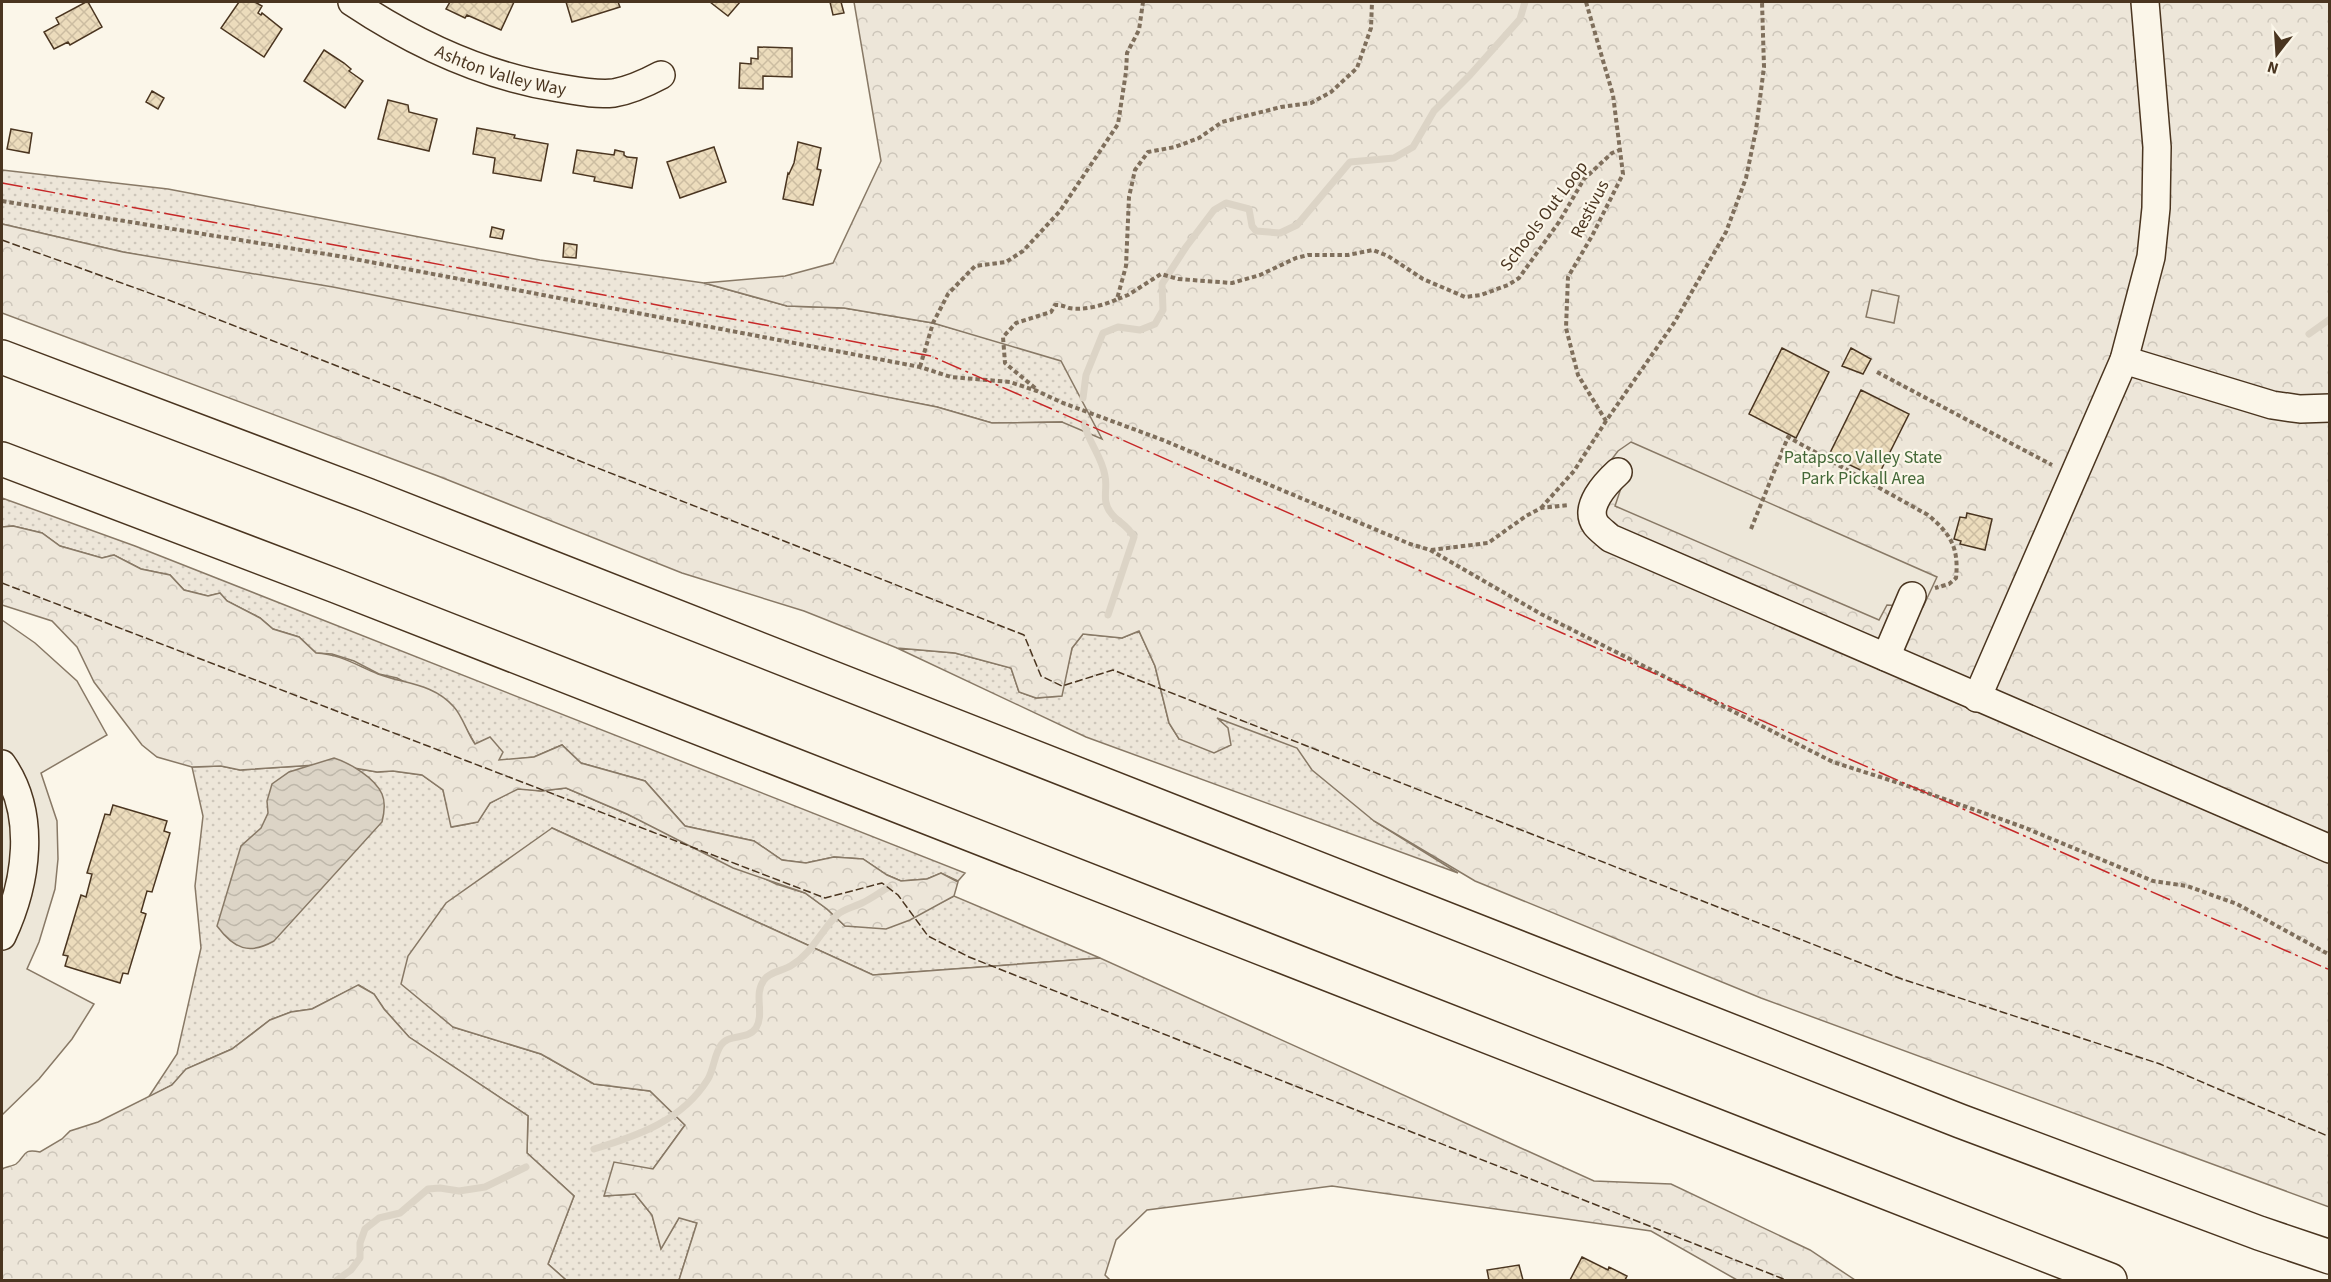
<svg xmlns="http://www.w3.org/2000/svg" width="2331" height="1282" font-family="'Source Sans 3',sans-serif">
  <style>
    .grass { fill: url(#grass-dots); stroke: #887966; stroke-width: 1.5 }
    .forest { fill: url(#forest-crowns); stroke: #887966; stroke-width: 1.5 }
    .pitch { fill: #ede6d9; stroke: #887966; stroke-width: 1.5 }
    .parking { fill: #ede7d9; stroke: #887966; stroke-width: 1.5 }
    .water { fill: url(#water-waves); stroke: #887966; stroke-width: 1.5 }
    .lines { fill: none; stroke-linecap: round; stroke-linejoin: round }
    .stream { stroke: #dcd4c6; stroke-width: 7 }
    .building { fill: url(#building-cross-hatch); stroke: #4a3520; stroke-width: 1.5 }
    .minor-casing { stroke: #4a3520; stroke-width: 30 }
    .highway-casing { stroke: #4a3520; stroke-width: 36 }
    .path { stroke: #7f6f5c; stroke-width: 4; stroke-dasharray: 4.5 3; stroke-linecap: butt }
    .minor { stroke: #fbf6e9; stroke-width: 27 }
    .highway { stroke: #fbf6e9; stroke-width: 33 }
    .fence { stroke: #4a3520; stroke-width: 1.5; stroke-dasharray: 8 3; stroke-linecap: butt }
    .power { stroke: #c62828; stroke-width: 1.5; stroke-dasharray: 21 4.5 3 4.5; stroke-linecap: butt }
    .labels { text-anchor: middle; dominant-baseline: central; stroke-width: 4.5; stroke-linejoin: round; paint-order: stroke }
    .street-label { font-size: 18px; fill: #4a3520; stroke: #fbf6e9 }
    .park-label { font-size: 18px; fill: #436837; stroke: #fbf6e9 }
  </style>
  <defs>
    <pattern id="grass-dots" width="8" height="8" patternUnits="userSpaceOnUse" patternTransform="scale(1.5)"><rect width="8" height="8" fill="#ede6d9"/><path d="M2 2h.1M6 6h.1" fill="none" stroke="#cdc6ba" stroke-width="1.8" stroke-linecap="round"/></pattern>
    <pattern id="forest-crowns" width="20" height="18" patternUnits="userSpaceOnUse" patternTransform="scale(1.5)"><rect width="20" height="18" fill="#ede6d9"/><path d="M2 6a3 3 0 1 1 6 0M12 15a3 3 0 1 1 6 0" fill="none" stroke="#cdc6ba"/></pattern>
    <pattern id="water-waves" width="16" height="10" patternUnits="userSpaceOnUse" patternTransform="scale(1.5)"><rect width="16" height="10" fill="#dcd4c6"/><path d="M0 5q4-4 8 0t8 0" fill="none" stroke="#beb7aa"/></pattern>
    <pattern id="building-cross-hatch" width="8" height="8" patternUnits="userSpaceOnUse" patternTransform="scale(1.5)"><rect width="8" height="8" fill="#ecdcbc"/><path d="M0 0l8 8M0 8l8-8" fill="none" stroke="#ccbda1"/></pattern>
  </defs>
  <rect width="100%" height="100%" fill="#fbf6e9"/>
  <path class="grass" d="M2 170 168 189 540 260 704 283 787 306 844 308 933 323 1069 361 1374 821 1458 873 1086 737 897 648 955 653 1011 668 1019 692 1036 698 1061 696 1072 648 1083 634 1122 638 1139 631 1155 666 1169 723 1179 739 1214 717 1062 422 992 423 937 407 123 252 2 224Z
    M2 498 135 546 965 873 958 881 941 873 927 879 901 881 887 875 863 859 834 857 806 863 782 860 754 841 685 826 645 781 581 763 562 745 534 757 499 761 490 738 475 744 454 708 397 678 379 674 354 661 332 654 316 653 299 637 273 629 260 618 227 601 220 593 208 596 184 590 170 575 141 569 114 555 102 558 60 546 42 533 13 526 2 527Z
    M331 764 377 772 393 771 422 775 443 790 452 827 477 822 490 803 518 788 541 791 566 788 627 814 776 884 805 893 827 909 845 926 934 906 954 896 1100 958 873 975 552 828 453 1027 541 1054 594 1084 650 1091 685 1125 653 1169 604 1196 635 1194 652 1215 661 1248 679 1217 697 1223 679 1280H566L548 1264 574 1196 527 1153 528 1116 409 1037 384 1009 374 994 359 985 312 1009 291 1012 270 1020 232 1049 186 1069 172 1085 148 1098 177 1054 201 948 195 886 203 816 192 767 221 766 240 770Z"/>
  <path class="forest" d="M854 2H2329V1207L1761 998 1475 881 1374 821 1312 770 1297 748 1217 718 1228 728 1231 745 1214 753 1179 739 1169 723 1155 666 1139 631 1122 638 1083 634 1072 648 1062 696 1036 698 1019 692 1011 668 955 653 897 648 804 611 682 573 438 476 2 313V224L123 252 333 287 937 407 992 423 1062 422 1102 439 1061 361 933 323 844 308 787 306 704 283 785 276 833 263 881 161Z
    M13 526 42 533 60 546 102 558 114 555 141 569 170 575 184 590 208 596 220 593 227 601 260 618 273 629 299 637 316 653C340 654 356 665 378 674 404 684 433 683 454 707 463 717 467 733 475 744L490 737 503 752 499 760 534 757 562 745 581 763 645 781 685 826 754 841 782 860 806 863 834 857 863 859 887 875 901 881 927 879 941 873 958 882 954 896 910 920 886 929 845 926 827 909 805 893 733 868 627 814 566 788 541 791 518 789 490 803 478 822 451 827 443 790 422 775 393 771 377 772 331 764 240 770 221 766 192 767 157 757 142 745 94 682 77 647 52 621 2 605V527Z
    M552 828 873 975 1100 958 1594 1181 1671 1184 1810 1250 1855 1280H1737L1651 1231 1332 1186 1147 1210 1116 1240 1105 1275 1110 1280H679L697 1223 679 1218 661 1249 652 1215 635 1194 604 1196 614 1162 653 1169 685 1125 650 1091 594 1084 541 1054 453 1027 401 984 408 956 446 903Z
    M358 985 374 994 384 1009 409 1037 528 1116 527 1153 574 1196 548 1264 566 1280H2V1169C5 1167 13 1166 16 1164 26 1156 22 1148 40 1152L62 1139 70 1131 98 1122 172 1085 186 1069 232 1049 270 1020 291 1012 312 1009Z"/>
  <path class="pitch" d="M1872 290 1899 296 1894 323 1866 317Z"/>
  <path class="parking" d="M1631 442 1937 577 1923 607 1887 605 1879 620 1615 506 1621 488 1601 473 1618 451Z
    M2 620 35 643 77 681 107 735 41 773 57 821 58 859 55 889 39 942 27 969 94 1004 72 1039 39 1079 2 1115Z"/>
  <path class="water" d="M334 758C350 763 375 778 382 794 386 803 384 814 382 822L274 941C249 955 234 949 217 926L241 846 261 828 268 813 267 801 272 784 289 772Z"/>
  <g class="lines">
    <path class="stream" d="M2309 334 2330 319
      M1083 398 1086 375 1103 333 1118 327 1140 330 1155 324 1163 310 1162 284 1186 247 1214 210 1226 203 1249 209 1252 226 1256 231 1280 233 1297 225 1350 162 1394 158 1413 147 1434 111 1470 75 1520 19 1525 2
      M1084 423C1089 444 1102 456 1105 476 1108 489 1101 501 1111 513 1118 523 1126 523 1134 537L1108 615
      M594 1149C637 1136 682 1121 708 1079 714 1069 714 1055 721 1045 729 1033 747 1041 756 1028 765 1013 753 995 764 980 770 971 784 971 792 965 812 953 821 931 837 915 843 909 854 907 862 903 871 899 880 892 889 887
      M337 1280 351 1270 360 1258V1243L365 1229 379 1218 400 1213 428 1189 440 1188 459 1191 485 1187 526 1167"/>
  </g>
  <path class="building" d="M86 2H88L102 27 70 45 68 42 54 49 44 32 59 24 56 18Z
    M239 2H255L262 6 258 13 261 15 262 13 282 29 264 57 221 28Z
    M450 2H514L501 30 467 15 465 18 446 9Z
    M566 2H618L620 7 572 22Z
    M710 2H740L728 16Z
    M830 2H841L844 13 833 15Z
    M758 47 792 48V77L763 76V89L739 88 740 63 751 64V58L758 59Z
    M324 50 344 63 351 69 349 71 363 81 345 108 304 81Z
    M152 91 164 98 158 109 146 102Z
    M388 100 408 105 409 112 437 119 429 151 378 139Z
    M477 128 515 135 514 138 548 144 541 181 493 173 495 158 473 154Z
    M11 129 32 133 29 153 7 149Z
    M798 142 821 148 817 169 821 170 813 205 783 199 788 173 789 174 794 163Z
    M714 147 726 182 680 198 667 162Z
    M577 150 614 155 615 150 624 152V155L627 157 637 158 632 188 594 181 595 177 573 173Z
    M492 227 504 230 502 239 490 237Z
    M564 243 577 245 576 258 563 257Z
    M1782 348 1829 372 1796 438 1749 414Z
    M1851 348 1871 359 1863 374 1842 366Z
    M1861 390 1909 414 1877 478 1829 455Z
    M1967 513 1992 519 1985 550 1960 544 1961 541 1954 539 1960 517 1966 518Z
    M113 805 167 821 164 831 170 833 152 892 147 891 141 912 146 914 128 974 123 973 120 983 65 966 68 956 63 955 81 895 86 897 92 874 87 873 105 814 110 815Z
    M1582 1257 1608 1270 1609 1267 1627 1276 1625 1280H1570Z
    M1519 1265 1523 1280H1485H1489L1487 1270Z"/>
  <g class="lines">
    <defs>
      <g id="minor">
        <path id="s1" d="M352 2C415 44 483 76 559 88 577 91 595 95 614 93 631 90 646 83 661 75"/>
        <path d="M2124 360 2272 405 2300 409 2330 408"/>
        <path d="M1618 472C1606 483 1583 507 1596 525 1600 530 1606 534 1610 538L2330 849"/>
        <path d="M1886 657 1912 596"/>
        <path d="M1977 698 2124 360 2151 257 2156 208 2157 147 2145 2"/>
        <path d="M2 764C37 814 27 883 2 936"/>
      </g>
      <path id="highway" d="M2 357 367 495 1960 1121 2259 1233 2330 1257
        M2 459 336 586 2110 1280"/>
    </defs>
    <use href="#minor" class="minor-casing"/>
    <use href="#highway" class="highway-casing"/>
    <path class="path" d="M1586 2 1613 95 1623 174 1592 236 1568 277 1566 328 1578 375 1606 421
      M2 201 344 257 920 367 951 377 1010 382 1037 391 1063 403 1163 440 1410 544 1430 550 1541 614 1833 762 1905 785 2023 827 2153 881 2187 886 2237 904 2330 955
      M1118 299 1128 295 1161 274 1178 279 1232 283 1260 275 1296 258 1308 255H1348L1373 250 1388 256 1423 279 1465 297 1481 295 1508 285 1519 278 1559 222 1584 179 1612 153 1620 150
      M920 367 933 323 948 294 975 266 1006 262 1023 251 1060 211 1118 124 1126 72 1127 53 1139 30 1143 2
      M1877 372 2052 465
      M1035 388 1005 363 1003 337 1016 323 1051 312 1055 305C1061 305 1064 306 1069 308 1082 311 1106 305 1117 299L1126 266 1129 197 1135 170 1148 152 1175 147 1199 138 1222 122 1281 107 1311 103 1331 92 1357 68 1371 28 1372 2
      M1541 508 1574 471 1606 421 1674 323 1726 232 1746 178 1756 130 1764 67 1762 2
      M1751 529 1788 437 1928 515C1951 534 1959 548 1956 578L1949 584 1935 588
      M1431 550 1488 543 1526 516 1541 508 1569 505"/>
    <use href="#minor" class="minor"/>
    <use href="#highway" class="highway"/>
    <path class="fence" d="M2 240 166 299 1024 635 1041 676 1062 686 1113 670 1899 978 2160 1064 2330 1137
      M2 583 825 898 882 883 898 895 928 936 969 957 1786 1280"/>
    <path class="power" d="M2 183 931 356 2330 970"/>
  </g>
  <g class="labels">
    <g class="street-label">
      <text stroke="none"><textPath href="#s1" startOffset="165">Ashton Valley Way</textPath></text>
      <text transform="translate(1590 209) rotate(-63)">Restivus</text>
      <text transform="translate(1544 216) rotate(-53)">Schools Out Loop</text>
    </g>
    <g class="park-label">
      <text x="1863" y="457">Patapsco Valley State<tspan x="1863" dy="21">Park Pickall Area</tspan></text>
    </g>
  </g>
  <rect width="2331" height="1282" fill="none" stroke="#4a3520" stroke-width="6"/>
  <g transform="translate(2277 54) rotate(197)" stroke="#fbf6e9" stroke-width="4.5" paint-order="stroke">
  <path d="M0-4.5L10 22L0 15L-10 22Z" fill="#4a3520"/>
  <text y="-9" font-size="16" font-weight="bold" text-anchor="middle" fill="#4a3520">N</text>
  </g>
</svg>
